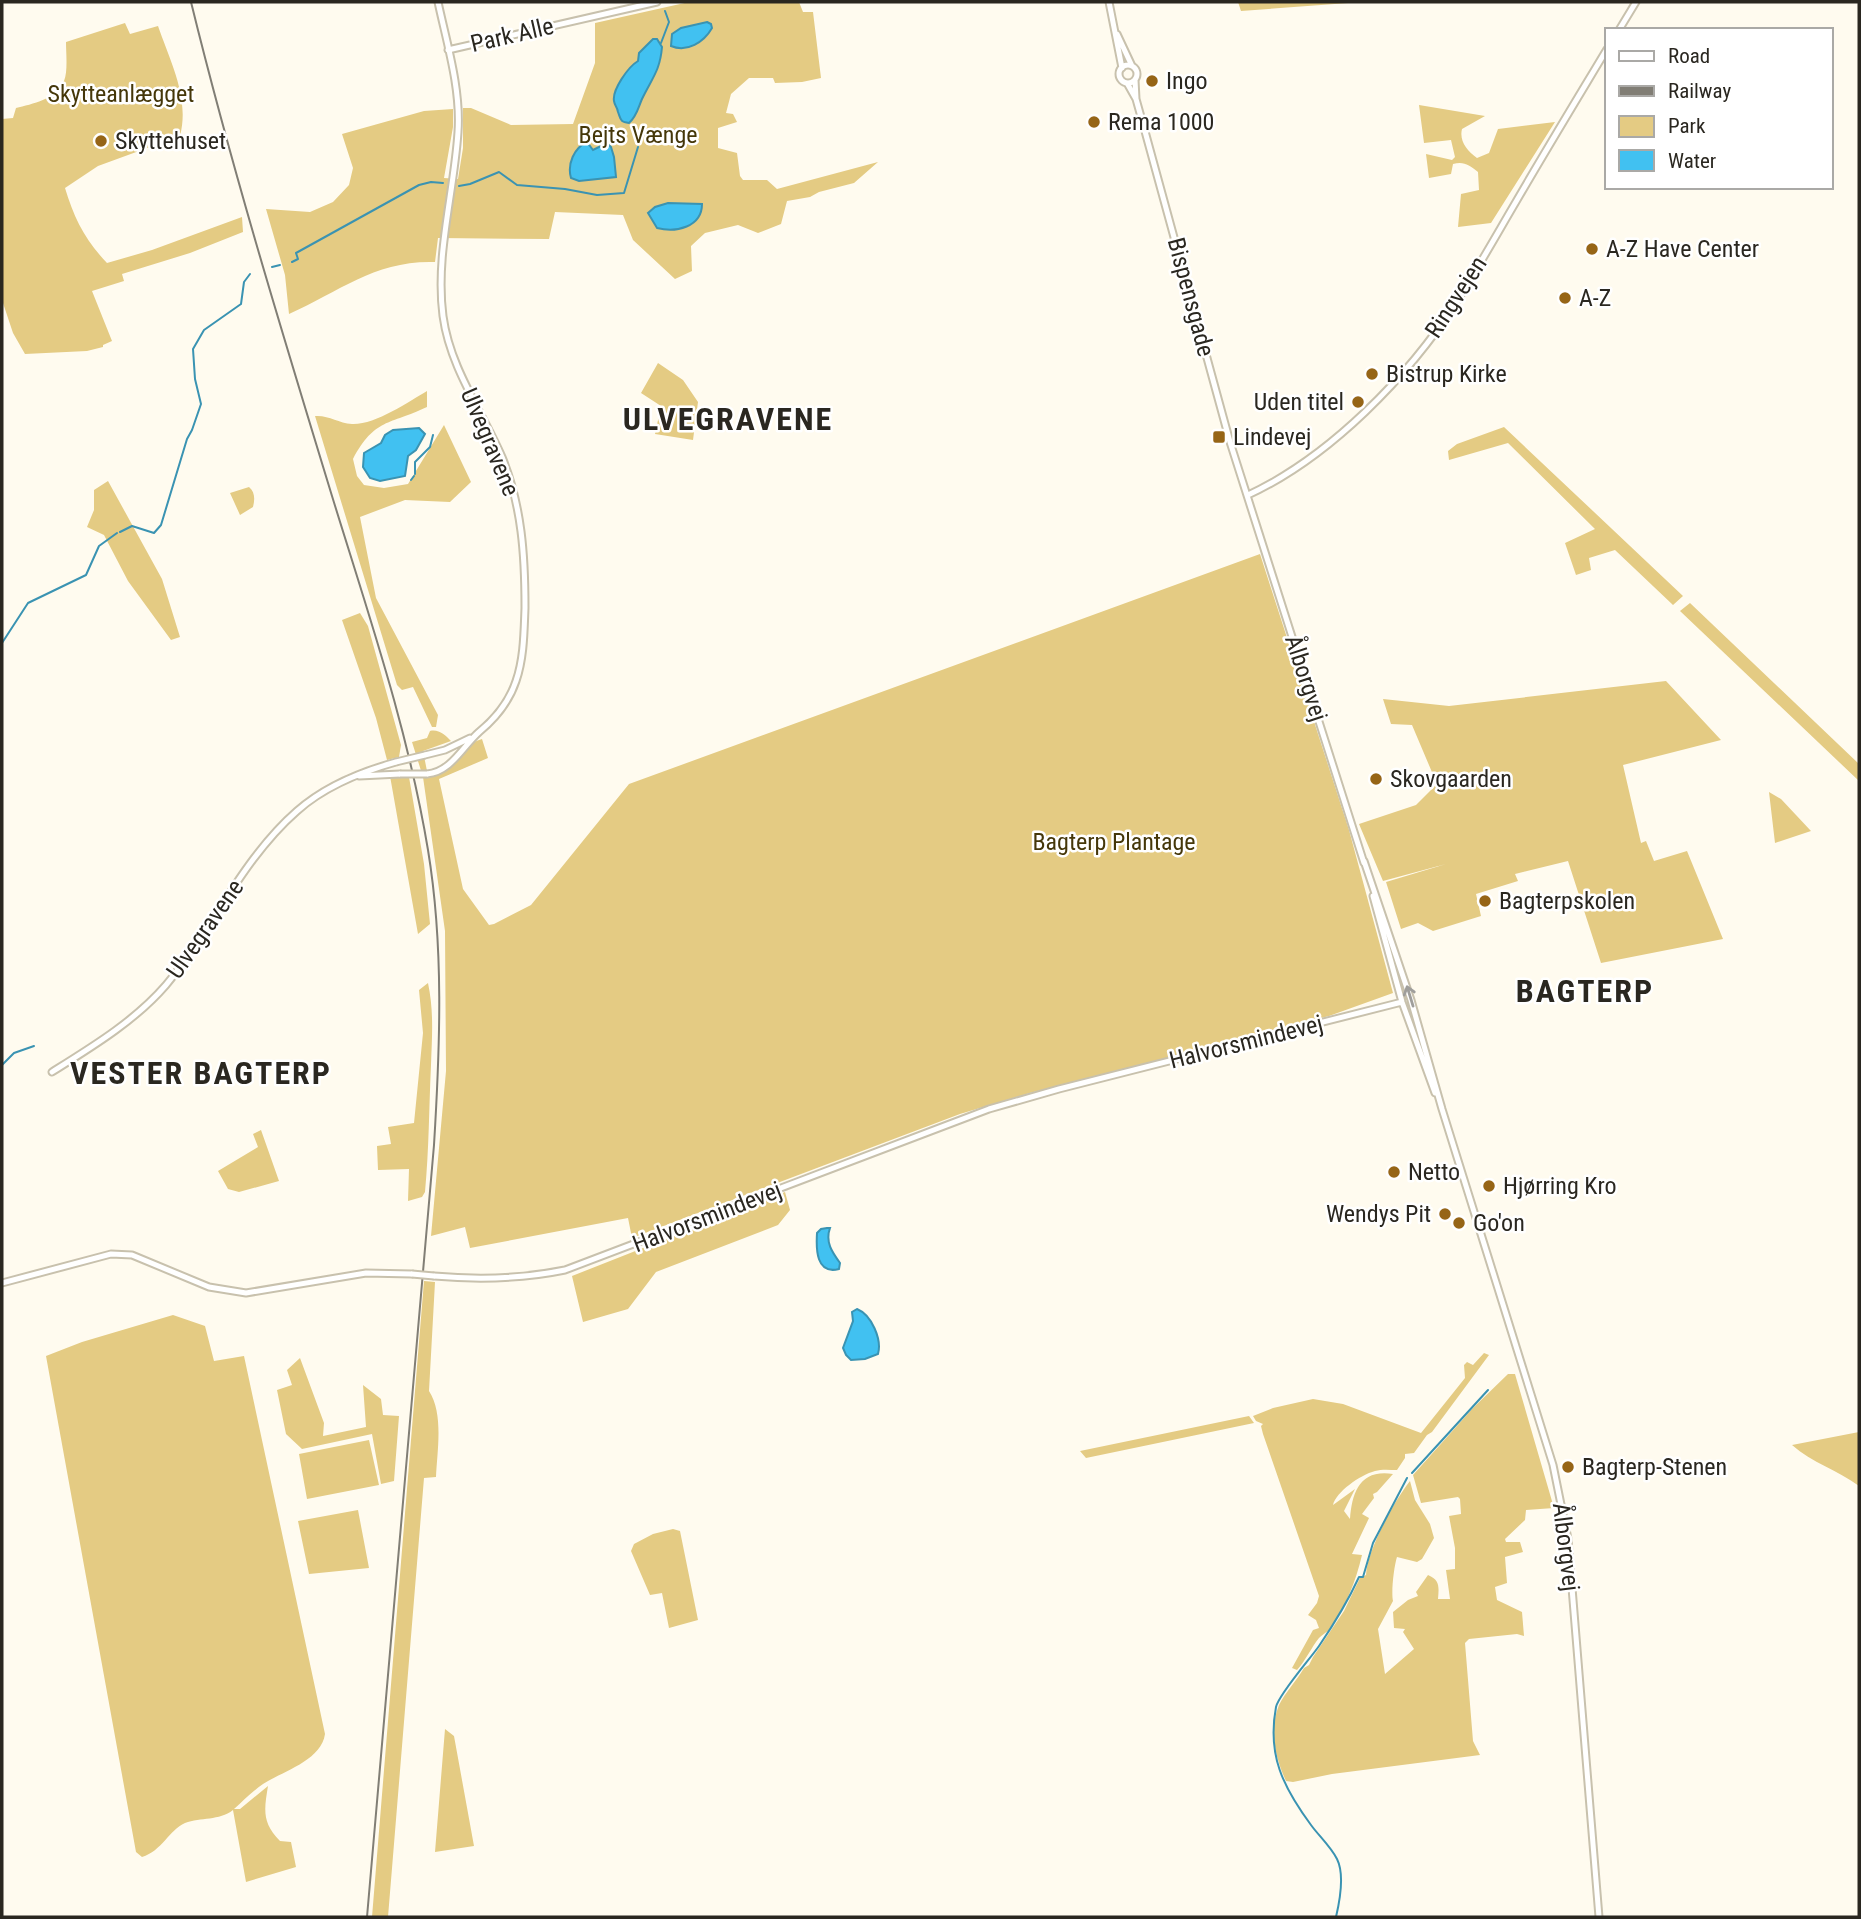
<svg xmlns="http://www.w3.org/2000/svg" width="1861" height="1919" font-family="'Roboto Condensed',sans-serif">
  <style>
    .green { fill: #e4cb83 }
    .water { fill: #41c1f1; stroke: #3a93b2; stroke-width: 2 }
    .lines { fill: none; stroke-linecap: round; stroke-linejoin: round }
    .stream { stroke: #3a93b2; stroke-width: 2 }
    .secondary-casing { stroke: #c8c1ad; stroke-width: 9 }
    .secondary { stroke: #fff; stroke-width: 5 }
    .rail { stroke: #817e75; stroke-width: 2 }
    .secondary-bridge-casing { stroke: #c8c1ad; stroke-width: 9; stroke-linecap: butt }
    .secondary-bridge { stroke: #fff; stroke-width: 5 }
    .oneway { stroke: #9f9e9b }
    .poi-dot { fill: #966517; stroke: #fff; stroke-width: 2.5 }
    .labels { text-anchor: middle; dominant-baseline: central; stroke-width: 5; stroke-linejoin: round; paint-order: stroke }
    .street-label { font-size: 24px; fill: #2a2720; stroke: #fff }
    .poi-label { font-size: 24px; fill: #2a2720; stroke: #fff; text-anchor: start }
    .park-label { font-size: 24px; fill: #453709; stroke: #fff }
    .district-label { font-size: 32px; font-weight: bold; letter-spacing: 2px; fill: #2a2720; stroke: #fff }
  </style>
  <rect width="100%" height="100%" fill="#fffbef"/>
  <path class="green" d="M689 2H799L803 12H813L821 78 802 82 775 83 773 78H749L731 94 726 113 733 114 737 122 718 128V148L737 153 740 176 743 180H767L777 189 878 162 854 183 819 192 810 197 787 201 781 224 758 233 738 225 705 233 691 246 692 271 675 279 633 240 623 215 555 212 549 239 438 238 435 262C376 260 340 291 289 314L285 275 266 209 310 212 333 202 349 185 353 168 342 134 424 111 453 109V127L444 178 458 179 463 148V108H471L511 125 573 124 595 63V23Z
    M1238 2H1362L1241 11Z
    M125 23 130 34 158 26C170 61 190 98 180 136L98 166 65 188C74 218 85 240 107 263L152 250 242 217 243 232 190 253 122 274 124 281 92 291 112 341 103 345V347L87 351 25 354 13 333 2 300V119L13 118 16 108C32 104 57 99 64 81 68 71 66 54 66 42Z
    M1419 105 1485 116 1462 129C1459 141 1467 151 1477 158L1489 153 1498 129 1555 122 1491 223 1458 227 1461 194 1479 190 1478 172C1469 165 1464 161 1453 164L1451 174 1429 178 1426 154 1452 160 1455 157 1451 140 1424 143Z
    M658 363 683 380 698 402 693 440 655 434 661 406 641 393Z
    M427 391V407C389 425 375 418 353 459L357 476 364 485 384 488 408 484 444 425 471 482 450 502 405 500 360 517 376 598 438 715 436 727H432L413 687 402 690 397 685 315 416C329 415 338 423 352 424 375 425 408 402 427 391Z
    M1504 427 1683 596 1673 605 1615 550 1589 558 1591 570 1576 575 1565 543 1595 529 1508 443 1449 460 1448 451 1457 444Z
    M108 481 162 579 180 637 171 640 128 581 104 535 87 527 94 510V490Z
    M249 487C255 492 255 499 253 507L240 515 230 493Z
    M1260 554 1349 830 1393 993 1329 1016 1030 1093 960 1114 632 1238 628 1218 470 1248 465 1227 431 1236 446 1071 445 931 423 777 412 742 427 738 430 731C439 729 445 735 451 741L423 751 428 776C453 773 459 745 482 739L488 758 439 779 463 889 489 925 494 924 531 905 629 784Z
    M1690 603 1859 764V781L1680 611Z
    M360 613 368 626 401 745 399 757 387 760 376 718 342 620Z
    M1666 681 1721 740 1623 765 1641 843 1646 841 1654 861 1687 851 1723 939 1601 963 1568 861 1515 874 1518 881 1476 894 1481 916 1433 931 1418 923 1401 929 1386 882 1446 864 1383 881 1359 824 1416 805 1437 784 1412 725 1391 724 1383 699 1449 706Z
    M390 776 409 777 424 864 430 924 418 934Z
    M1769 792 1781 799 1811 831 1775 843Z
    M428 983C434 1011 432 1037 431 1065 429 1108 429 1150 425 1192L422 1197 408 1201 409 1169 378 1170 377 1146 391 1144 388 1127 414 1123 423 1033 419 990Z
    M261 1130 279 1181 239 1192 228 1189 218 1171 258 1147 253 1134Z
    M785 1192 790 1210 778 1225 656 1272 628 1309 583 1322 572 1276Z
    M424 1281 435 1282 429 1391C444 1414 437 1451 436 1477L424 1478 388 1917H372Z
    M173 1315 205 1326 214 1361 244 1356 325 1734C321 1761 283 1771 263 1784 253 1791 243 1801 234 1809H240L268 1786C264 1810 262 1823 280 1841L291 1842 296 1867 246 1882 233 1810C219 1821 201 1817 185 1823 169 1830 162 1851 142 1857L136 1852 46 1356 82 1342Z
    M1484 1353 1489 1355 1432 1432 1427 1435 1414 1453 1405 1454V1458L1397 1470C1390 1470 1382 1469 1375 1471 1360 1475 1336 1492 1333 1505L1355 1489 1344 1511 1350 1519C1352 1492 1360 1469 1393 1474L1377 1492 1373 1494 1374 1498 1362 1514 1369 1518 1352 1554 1362 1555C1356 1581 1345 1609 1328 1631 1325 1633 1322 1635 1319 1638 1311 1648 1306 1660 1297 1670L1292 1668 1313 1630 1319 1628 1316 1620 1308 1615 1317 1603 1319 1596 1263 1434 1261 1426 1263 1424 1256 1421 1253 1416 1273 1408 1313 1399 1343 1404 1421 1433 1465 1378 1464 1365 1467 1362 1473 1365Z
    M300 1358 324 1423 323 1436 366 1427 363 1385 381 1399 383 1415 399 1416 394 1481 381 1484 372 1434 302 1449 286 1434 277 1390 292 1385 287 1370Z
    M1508 1374H1515L1554 1508 1526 1510 1525 1520 1505 1539 1506 1542H1520L1523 1552 1505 1557 1507 1583 1495 1587 1497 1600 1522 1612 1524 1636 1517 1634 1469 1639 1465 1643 1473 1741 1480 1755 1332 1774 1293 1782 1286 1781C1275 1757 1269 1730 1279 1705 1285 1693 1297 1680 1304 1668L1309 1665 1313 1657 1344 1611 1360 1578 1366 1575C1367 1551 1394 1501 1410 1481L1415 1500 1430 1524 1434 1538 1422 1559 1417 1562 1397 1557C1394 1566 1391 1592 1393 1601L1378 1629 1385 1674 1414 1649 1403 1632 1405 1629 1394 1628 1393 1612 1408 1600 1418 1596 1416 1592 1428 1575C1440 1580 1439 1587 1438 1599H1450L1446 1570 1455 1569V1548L1449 1516 1461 1514 1460 1499 1458 1497 1421 1503 1413 1475 1473 1408Z
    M1249 1416 1254 1423 1086 1458 1080 1451Z
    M1859 1432V1486C1838 1470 1812 1463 1792 1445Z
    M369 1440 379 1485 307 1499 299 1454Z
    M358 1510 369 1568 309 1574 298 1521Z
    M673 1529 680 1531 698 1620 669 1628 662 1593 650 1595 631 1551 634 1544 653 1534Z
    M445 1729 454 1736 474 1846 435 1852Z"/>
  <path class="water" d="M707 22 711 24 712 28C704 42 687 53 671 46L672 34 681 28Z
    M653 39H657L662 47C660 71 652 78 642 99 638 108 637 116 629 123 620 122 621 120 618 112 617 106 615 107 614 101 612 90 628 67 638 61L639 53Z
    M587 142 593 150 607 143 611 147 614 157 616 177 579 181 571 178C567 164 574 148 587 142Z
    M668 203 702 204C702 227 676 233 657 228L648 213 655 207Z
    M419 428 425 434 416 450 408 456 405 476 380 481 370 478 363 467 364 453 381 443 385 435 393 430Z
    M827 1228H830C825 1242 832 1252 840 1263L839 1269C816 1275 816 1249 817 1233L821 1229Z
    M857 1309C872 1315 882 1340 878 1354L865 1359 851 1360 846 1355 843 1348 853 1321 852 1312Z"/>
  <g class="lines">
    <path class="stream" d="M661 43 669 22 665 11
      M459 186 470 184 499 172 517 185 565 189 597 195 624 193 638 147
      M292 262 298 259 296 253 419 185 431 182 443 183
      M272 267 280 265
      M415 474V462L430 447 433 435
      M411 480 414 476
      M120 532 132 526 154 533 161 525 187 439 192 430 201 404 195 379 193 349 204 330 241 304 244 282 250 274
      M2 643 28 603 86 575 99 546 117 533
      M2 1065 14 1053 34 1046
      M1412 1473 1488 1390
      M1336 1917C1340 1900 1345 1875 1337 1859 1331 1847 1319 1836 1311 1825 1283 1787 1267 1755 1276 1707 1279 1694 1310 1659 1319 1646 1334 1624 1348 1601 1359 1577H1363L1373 1543 1407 1478"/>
    <defs>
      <path id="secondary" d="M1109 2 1122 68
        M1619 30 1636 2
        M1117 34 1132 66
        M448 50 657 2
        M1119 74a9 9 0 1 1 18 0a9 9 0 1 1-18 0Z
        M1135 80 1136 99
        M1127 83 1136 99 1143 124 1230 442 1364 863
        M1248 495C1330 457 1409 376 1457 301 1478 268 1497 234 1517 200 1546 150 1577 99 1607 49
        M425 755 445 750 470 738
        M427 774C451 772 463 746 479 732 496 718 509 702 516 681 524 658 524 632 525 608 525 556 522 506 502 457 482 411 450 368 443 316 435 255 454 194 458 132 461 89 447 44 438 2
        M359 776 400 774
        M1364 861 1411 1000 1442 1109 1553 1465 1568 1539 1599 1917
        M1373 896 1402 1002 1435 1093
        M52 1072C92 1047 135 1021 166 985 212 930 242 859 297 811 325 786 360 772 396 762
        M434 1276C479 1280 521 1279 565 1270L989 1109 1059 1089 1402 1002
        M2 1283 111 1254 132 1255 209 1287 246 1293 366 1273 412 1274"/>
    </defs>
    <use href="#secondary" class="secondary-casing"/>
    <use href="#secondary" class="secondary"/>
    <path class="rail" d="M191 2C232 169 282 332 332 496 368 613 408 729 428 850 444 947 440 1047 434 1145L367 1917"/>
    <defs>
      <path id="secondary-bridge" d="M396 762 425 755
        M400 774H427
        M412 1274 434 1276"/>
    </defs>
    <use href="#secondary-bridge" class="secondary-bridge-casing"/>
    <use href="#secondary-bridge" class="secondary-bridge"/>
  </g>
  <defs><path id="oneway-shaft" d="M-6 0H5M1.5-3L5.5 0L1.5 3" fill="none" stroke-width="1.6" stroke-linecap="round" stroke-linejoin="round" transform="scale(1.75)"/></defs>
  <use class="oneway" href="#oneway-shaft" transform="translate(1410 996) rotate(-107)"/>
  <g class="poi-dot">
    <circle cx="1152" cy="81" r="7"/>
    <circle cx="1094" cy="122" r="7"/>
    <circle cx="101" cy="141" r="7"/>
    <circle cx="1592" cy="249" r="7"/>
    <circle cx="1565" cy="298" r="7"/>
    <circle cx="1372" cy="374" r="7"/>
    <circle cx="1358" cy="402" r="7"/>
    <rect x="1212" y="430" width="14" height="14" rx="3.5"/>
    <circle cx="1376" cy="779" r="7"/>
    <circle cx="1485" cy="901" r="7"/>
    <circle cx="1394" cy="1172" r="7"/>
    <circle cx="1489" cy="1186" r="7"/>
    <circle cx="1445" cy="1214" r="7"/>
    <circle cx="1459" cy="1223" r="7"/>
    <circle cx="1568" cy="1467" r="7"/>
  </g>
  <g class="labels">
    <g class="street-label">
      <text transform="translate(512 35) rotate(-13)">Park Alle</text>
      <text transform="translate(1191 297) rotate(75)">Bispensgade</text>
      <text transform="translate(1456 297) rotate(-57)">Ringvejen</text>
      <text transform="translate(490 442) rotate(67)">Ulvegravene</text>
      <text transform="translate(1306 678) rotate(72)">Ålborgvej</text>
      <text transform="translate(205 929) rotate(-55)">Ulvegravene</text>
      <text transform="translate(1246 1042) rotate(-14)">Halvorsmindevej</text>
      <text transform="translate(707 1217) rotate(-21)">Halvorsmindevej</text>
      <text transform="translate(1566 1547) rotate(83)">Ålborgvej</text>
    </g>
    <g class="poi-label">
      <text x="1166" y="81">Ingo</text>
      <text x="1108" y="122">Rema 1000</text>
      <text x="115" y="141">Skyttehuset</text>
      <text x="1606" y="249">A-Z Have Center</text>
      <text x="1579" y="298">A-Z</text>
      <text x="1386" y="374">Bistrup Kirke</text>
      <text x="1344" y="402" text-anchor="end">Uden titel</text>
      <text x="1233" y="437">Lindevej</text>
      <text x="1390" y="779">Skovgaarden</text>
      <text x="1499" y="901">Bagterpskolen</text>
      <text x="1408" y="1172">Netto</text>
      <text x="1503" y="1186">Hjørring Kro</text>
      <text x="1431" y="1214" text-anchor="end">Wendys Pit</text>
      <text x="1473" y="1223">Go'on</text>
      <text x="1582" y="1467">Bagterp-Stenen</text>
    </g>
    <g class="park-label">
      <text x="121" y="94">Skytteanlægget</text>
      <text x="638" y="135">Bejts Vænge</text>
      <text x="1114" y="842">Bagterp Plantage</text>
    </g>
    <g class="district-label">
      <text x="728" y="419">ULVEGRAVENE</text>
      <text x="1585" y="991">BAGTERP</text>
      <text x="201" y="1073">VESTER BAGTERP</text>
    </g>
  </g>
  <rect width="1861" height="1919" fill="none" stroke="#2a2720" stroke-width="7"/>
  <rect x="1605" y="28" width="228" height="161" fill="#ffffff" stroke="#aaa9a6" stroke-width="2"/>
  <rect x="1619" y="51" width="35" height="10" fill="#ffffff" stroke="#aaa9a6" stroke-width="2"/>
  <text x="1668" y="63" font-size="21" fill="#2a2720">Road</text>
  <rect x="1619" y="86" width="35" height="10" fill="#817e75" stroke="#aaa9a6" stroke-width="2"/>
  <text x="1668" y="98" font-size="21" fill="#2a2720">Railway</text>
  <rect x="1619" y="116" width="35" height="21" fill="#e4cb83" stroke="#aaa9a6" stroke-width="2"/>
  <text x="1668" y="133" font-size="21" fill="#2a2720">Park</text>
  <rect x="1619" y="150" width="35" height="21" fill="#41c1f1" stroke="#aaa9a6" stroke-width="2"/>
  <text x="1668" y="168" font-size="21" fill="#2a2720">Water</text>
</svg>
